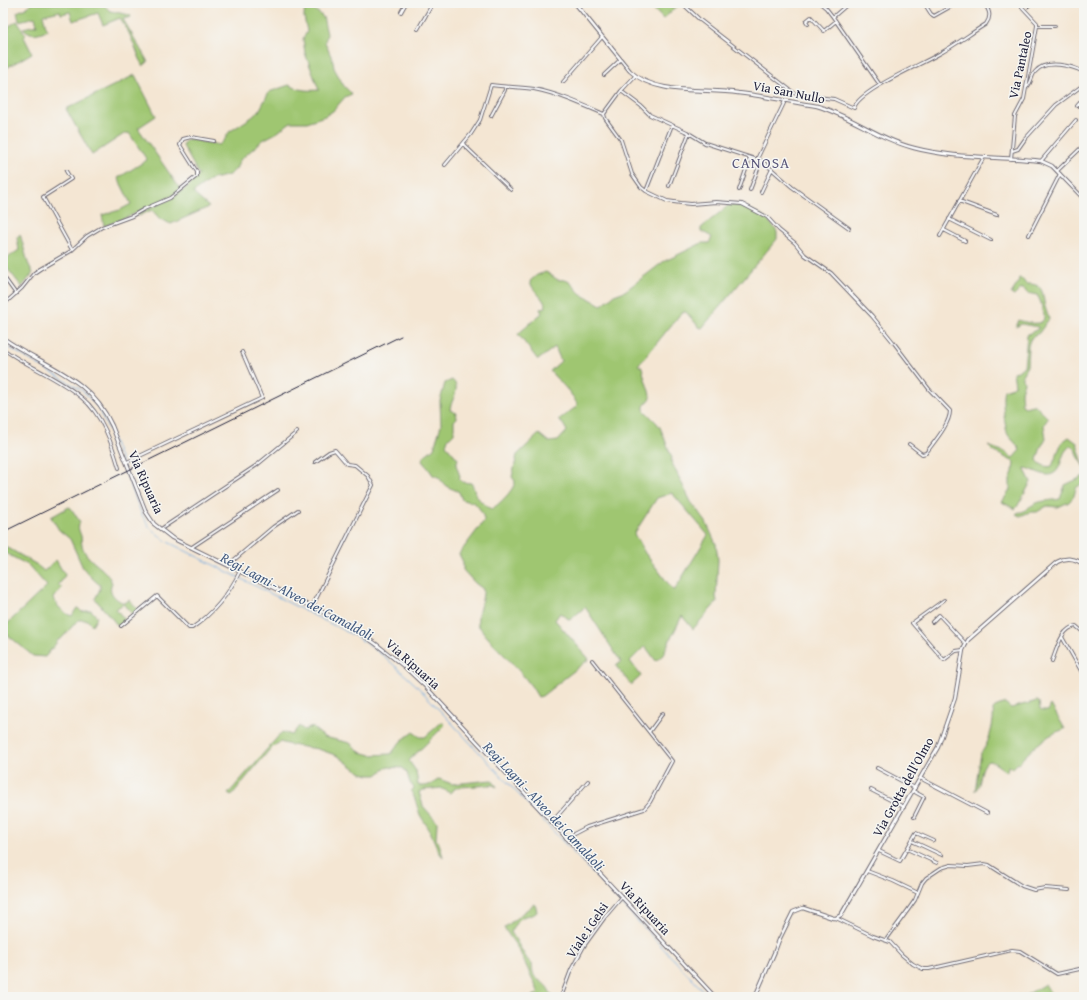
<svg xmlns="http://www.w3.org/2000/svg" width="1087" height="1000" font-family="'Gentium Book Plus',serif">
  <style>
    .green { fill: #9fc671; stroke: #607456; fill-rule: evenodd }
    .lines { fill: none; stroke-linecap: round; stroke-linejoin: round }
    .stream { stroke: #70aae0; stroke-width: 1 }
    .minor-casing { stroke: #6c6770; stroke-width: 4 }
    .tertiary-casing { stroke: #6c6770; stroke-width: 4.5 }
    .minor { stroke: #fff; stroke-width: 2 }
    .tertiary { stroke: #fff; stroke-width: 2.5 }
    .rail { stroke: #22223b; stroke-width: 1 }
    .labels { text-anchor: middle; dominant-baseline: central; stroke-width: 3; stroke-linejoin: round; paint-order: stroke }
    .street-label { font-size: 13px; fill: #22223b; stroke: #f6f6f2 }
    .water-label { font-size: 14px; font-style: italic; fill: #41587d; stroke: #f6f6f2 }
    .quarter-label { font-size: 15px; letter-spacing: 1px; fill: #59567a; stroke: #f6f6f2 }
  </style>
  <rect width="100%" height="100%" fill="#f6f6f2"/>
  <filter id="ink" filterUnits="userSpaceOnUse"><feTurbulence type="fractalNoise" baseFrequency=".025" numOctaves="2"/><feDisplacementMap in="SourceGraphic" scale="8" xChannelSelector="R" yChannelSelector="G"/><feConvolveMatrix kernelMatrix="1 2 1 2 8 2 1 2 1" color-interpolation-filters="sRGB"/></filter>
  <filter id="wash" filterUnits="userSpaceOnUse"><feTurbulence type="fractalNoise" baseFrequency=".012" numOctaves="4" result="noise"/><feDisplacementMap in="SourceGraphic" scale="16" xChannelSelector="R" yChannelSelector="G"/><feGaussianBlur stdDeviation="0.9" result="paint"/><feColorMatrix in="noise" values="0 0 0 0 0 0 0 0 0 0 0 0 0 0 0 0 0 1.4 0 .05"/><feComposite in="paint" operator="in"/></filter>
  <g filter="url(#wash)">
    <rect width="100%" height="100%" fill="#f4e6d3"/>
    <path class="green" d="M32 3H102L110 11 130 15 131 17 123 19 148 62 143 66 129 33 120 18 103 25 98 13 73 21 70 12 61 14 60 11 43 15 47 30C37 34 31 36 23 28L37 25 35 17 19 21 17 12 26 8Z
      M305 3H312L314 9 323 17 327 34 325 42 333 61 334 68 344 86 352 94 345 97 333 111 325 116 307 122H291L288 124 278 132 263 140 240 160 236 169 229 175 210 180 194 192V194L209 207 171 224 160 219 152 210 139 216 138 214C151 207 166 203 178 194 186 189 193 181 199 175L183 146C185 135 194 140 202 142 208 143 213 143 219 145L225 139 229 132 252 117 259 111 269 92 289 85C299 90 307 91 319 90L305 53 303 39 307 31 304 17Z
      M648 3H681L663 19Z
      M17 21 26 35 24 37 32 53 3 70V30Z
      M135 75 156 116 138 128 181 190 176 194 128 217 104 226 102 215 120 210 131 204 118 178 147 160 129 133 124 134 92 155 66 109Z
      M730 204C748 207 768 215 777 232V239L702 328 699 327 686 312H682L647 355 638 365 642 367C644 378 648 387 651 398L644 406V410L656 422 660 427 672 458 671 461 691 502 706 522 716 544 718 560 716 596 717 602 693 629 682 616 665 650 666 652 656 661 645 646 630 661 641 676 631 685 616 666 621 662 585 607 570 620 560 613 555 620 589 659 542 696 538 697C523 669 496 651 478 625 476 613 484 601 483 589L475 583 463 570V562L459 554 484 521C484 515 478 504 472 502 469 501 465 501 462 500L459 492C456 490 449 488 446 486 441 482 441 477 433 475L428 468 422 461 424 456 434 448 441 425 440 401 445 383 452 380C462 388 451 399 450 410L456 413 457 418 454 421V433L448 439 446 445 458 459 456 465 460 476 459 479 462 482 471 483C474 487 473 488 475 492 477 499 486 506 491 509 498 506 515 489 515 481L512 477 517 455 539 434 549 442 558 441 567 431 563 424 558 420 576 407 577 404C571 391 559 382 550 371L561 361 555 347 538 360 518 334 542 313 540 309 546 307C544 297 531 290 530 281L537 275 546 272 558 280C571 278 573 287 581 294 587 298 595 301 601 305L603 304 614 295 625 291 663 262 702 243H709L712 237 701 231V228ZM672 493 708 535 674 591 645 553 634 534 657 498Z
      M20 234 28 263 33 273 22 287 3 263V261L19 250 17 238Z
      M1019 278H1021L1026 284C1045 283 1042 294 1045 307 1046 311 1048 315 1049 319L1039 333 1032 337 1030 340 1028 346 1027 366 1022 375 1024 382 1021 392 1022 405 1025 407 1032 405H1035L1048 418 1044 425 1046 438 1041 447 1037 460C1040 465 1047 468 1052 466L1062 442 1069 437 1077 443 1084 467 1077 456 1075 448 1071 446C1059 451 1064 472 1050 475 1042 476 1033 469 1025 468V470L1031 482 1017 507 1015 509 1002 502 1010 490V479L1013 472 1014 462 993 451 988 446 1005 452 1013 458 1020 450C1017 444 1012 440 1008 435 1005 429 1001 396 1004 390L1013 387 1015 385 1013 372 1018 371 1024 366 1027 336 1028 334 1038 329V327L1021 324 1016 327 1019 320C1024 322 1045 328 1044 316 1044 314 1043 312 1042 310 1042 304 1040 300 1037 295L1027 293 1024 289H1021L1014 296 1011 294 1018 283Z
      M1084 476V482L1076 488 1074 496 1069 502 1058 507 1047 506 1037 512H1030L1020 516 1016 514C1019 511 1021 513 1024 511 1039 499 1043 502 1060 499L1065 485Z
      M69 507 71 508 80 522C77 528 79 530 81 536 82 541 81 545 83 549 89 563 107 568 112 583 107 592 116 600 124 603L130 600 138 611 133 615 123 604 116 609 126 621 119 627 95 599 100 589V585L93 579 83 568 70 539 59 530 51 517Z
      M3 545 34 563 44 571 56 560 65 575 61 582 58 584 62 588 53 598C56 605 64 614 72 616L76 609 78 608 82 612 91 610 97 617 92 625 87 620H78L61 639 58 640 54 646 45 657 33 656 3 631V624H7L47 586 28 565 3 552Z
      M1037 701 1039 702 1040 710 1043 711H1048L1051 705 1065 729C1043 735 1029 753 1013 768L1008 766 1007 772 993 762 988 761C978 768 983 783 975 791L981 753C989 745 995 720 993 709L995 707 1005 703 1011 708Z
      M442 722 445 725 425 745 413 756 409 761 416 771 418 785C425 788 433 784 439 779L452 784 492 780 497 787 493 785 459 787 454 789 450 793 441 788 423 790 419 792 423 806 437 822 436 839 440 846 443 857 439 852 429 829 420 815 415 799 411 791 414 788 410 783 407 773 403 768 387 767 377 775H369L362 773 354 768 338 756 318 749 290 745 280 742 271 748 231 796 228 794 282 732 292 735 299 726 304 730 312 727 324 737 350 743 360 752 371 755 391 754 401 741 413 732 420 737H425Z
      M534 904 536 907 537 912C533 916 530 915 525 916 517 919 514 926 511 932L527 959 532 964C533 983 538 976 547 987 550 991 550 994 555 997H531L539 993 519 950 504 928Z
      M1045 984 1053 997H1023Z"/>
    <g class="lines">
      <path class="stream" d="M3 344 83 391 97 406 109 430 142 515 150 528 166 541 357 637 384 656 416 685 709 997"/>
    </g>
  </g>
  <g filter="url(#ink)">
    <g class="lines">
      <defs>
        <path id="minor" d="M682 3 700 20 794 93 799 95 834 99 854 108C858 91 922 64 939 54 955 45 970 34 986 24 992 16 989 10 984 3
          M820 3 826 8 833 17 880 85
          M924 3 931 14 934 16 957 3
          M401 12 406 3
          M833 17 849 3
          M808 24 806 21 811 17 824 31 836 21
          M1037 26H1055
          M418 29 433 3
          M604 75 620 60
          M635 76 621 91 604 114 605 118 621 140 632 174 641 187 646 191 667 201 681 203 691 204 716 202 742 204 767 217 779 230 795 243 805 255 831 273 872 316 894 343 929 389 950 411C950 424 934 442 926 453L922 454 909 444
          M563 82 602 37
          M1027 87C1032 83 1031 75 1036 71 1046 59 1072 66 1084 72
          M621 91 641 106 650 115 687 132 705 143 761 161 750 190
          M785 101 758 157 759 159 768 166 792 187 849 228
          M1077 106 1084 98
          M491 116 505 90V87
          M463 144 511 190
          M1012 151 1018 149 1025 139 1056 105 1083 85
          M1011 159 1015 116 1024 99 1037 26V23L1022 7V3
          M1041 161 1076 120
          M445 165 471 134 480 120 491 85C505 87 520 87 534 89 559 94 581 104 604 114
          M66 171 71 179 43 197 72 250
          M1057 171 1084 145
          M669 186 689 133
          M739 190 750 158
          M646 191 672 125
          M761 192 772 169
          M959 201 997 215
          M949 219 991 240
          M944 230 965 241
          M1029 235 1060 174
          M940 236 984 157
          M3 276 16 294
          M3 305 22 288 34 273 40 269 71 251 87 236 102 227 132 216 144 209 170 198 197 176V172L180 145 183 139 191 137 214 141
          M3 349C28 367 59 378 82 398 102 414 112 444 119 468
          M127 462 262 398 242 352
          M161 529 257 465 297 432
          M192 547 278 490
          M228 565 273 527 298 510
          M944 600 912 623 944 660 956 651 963 650
          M312 607 373 485 368 476 355 465 347 464 335 450 329 452 315 462
          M932 622 939 615 966 644
          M121 626 157 596 189 628H192C214 613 229 594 240 571
          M1062 637 1084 676
          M1052 661C1057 649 1061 628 1076 626L1084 633
          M649 732 663 713
          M877 768 915 788
          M920 778 987 813
          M871 790 904 807
          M913 791 924 797 914 817
          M552 822 588 781
          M566 838 587 827 644 809 650 802 672 761 592 660
          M912 841 942 855
          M907 849 937 863
          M879 851 900 861 916 833 934 841
          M867 871 893 881 918 893
          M836 918 873 936 890 942 902 955 913 964 923 969H929L1012 950 1020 951 1057 974 1084 968
          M886 940 908 910 915 900 922 883 926 878 941 868 951 865 968 866 984 864 989 865 1022 886 1034 890 1045 888 1069 890
          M561 997 571 970 584 946 605 917 622 897"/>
        <path id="tertiary" d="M575 3 630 71C656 96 705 88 738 93 765 96 791 102 817 106 851 116 879 139 914 148 955 159 1000 156 1041 161L1052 166 1084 199
          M3 338C44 367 90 376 112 426L146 512 154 524 172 538 339 620 357 631 376 644 406 668 424 685 715 997
          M755 997 775 951 779 940 793 912 803 908 833 918H836L841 915 938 747 955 698 963 650 968 640 1057 562C1066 557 1076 558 1084 565"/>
      </defs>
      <use href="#minor" class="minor-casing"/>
      <use href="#tertiary" class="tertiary-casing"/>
      <use href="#minor" class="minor"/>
      <use href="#tertiary" class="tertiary"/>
      <path class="rail" d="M1028 8 1034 3
        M3 532 401 336"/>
    </g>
  </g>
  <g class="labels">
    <g class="street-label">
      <text transform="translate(1020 65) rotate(-78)">Via Pantaleo</text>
      <text transform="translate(789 92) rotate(11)">Via San Nullo</text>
      <text transform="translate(146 482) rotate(66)">Via Ripuaria</text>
      <text transform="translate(413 664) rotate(42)">Via Ripuaria</text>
      <text transform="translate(903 787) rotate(-61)">Via Grotta dell'Olmo</text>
      <text transform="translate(645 908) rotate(47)">Via Ripuaria</text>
      <text transform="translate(587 930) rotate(-56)">Viale i Gelsi</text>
    </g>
    <g class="water-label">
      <text transform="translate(297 596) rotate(28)">Regi Lagni - Alveo dei Camaldoli</text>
      <text transform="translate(544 806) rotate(47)">Regi Lagni - Alveo dei Camaldoli</text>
    </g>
    <g class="quarter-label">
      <text x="761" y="162">CANOSA</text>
    </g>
  </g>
  <rect width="1087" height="1000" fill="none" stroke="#f6f6f2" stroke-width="16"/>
</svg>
